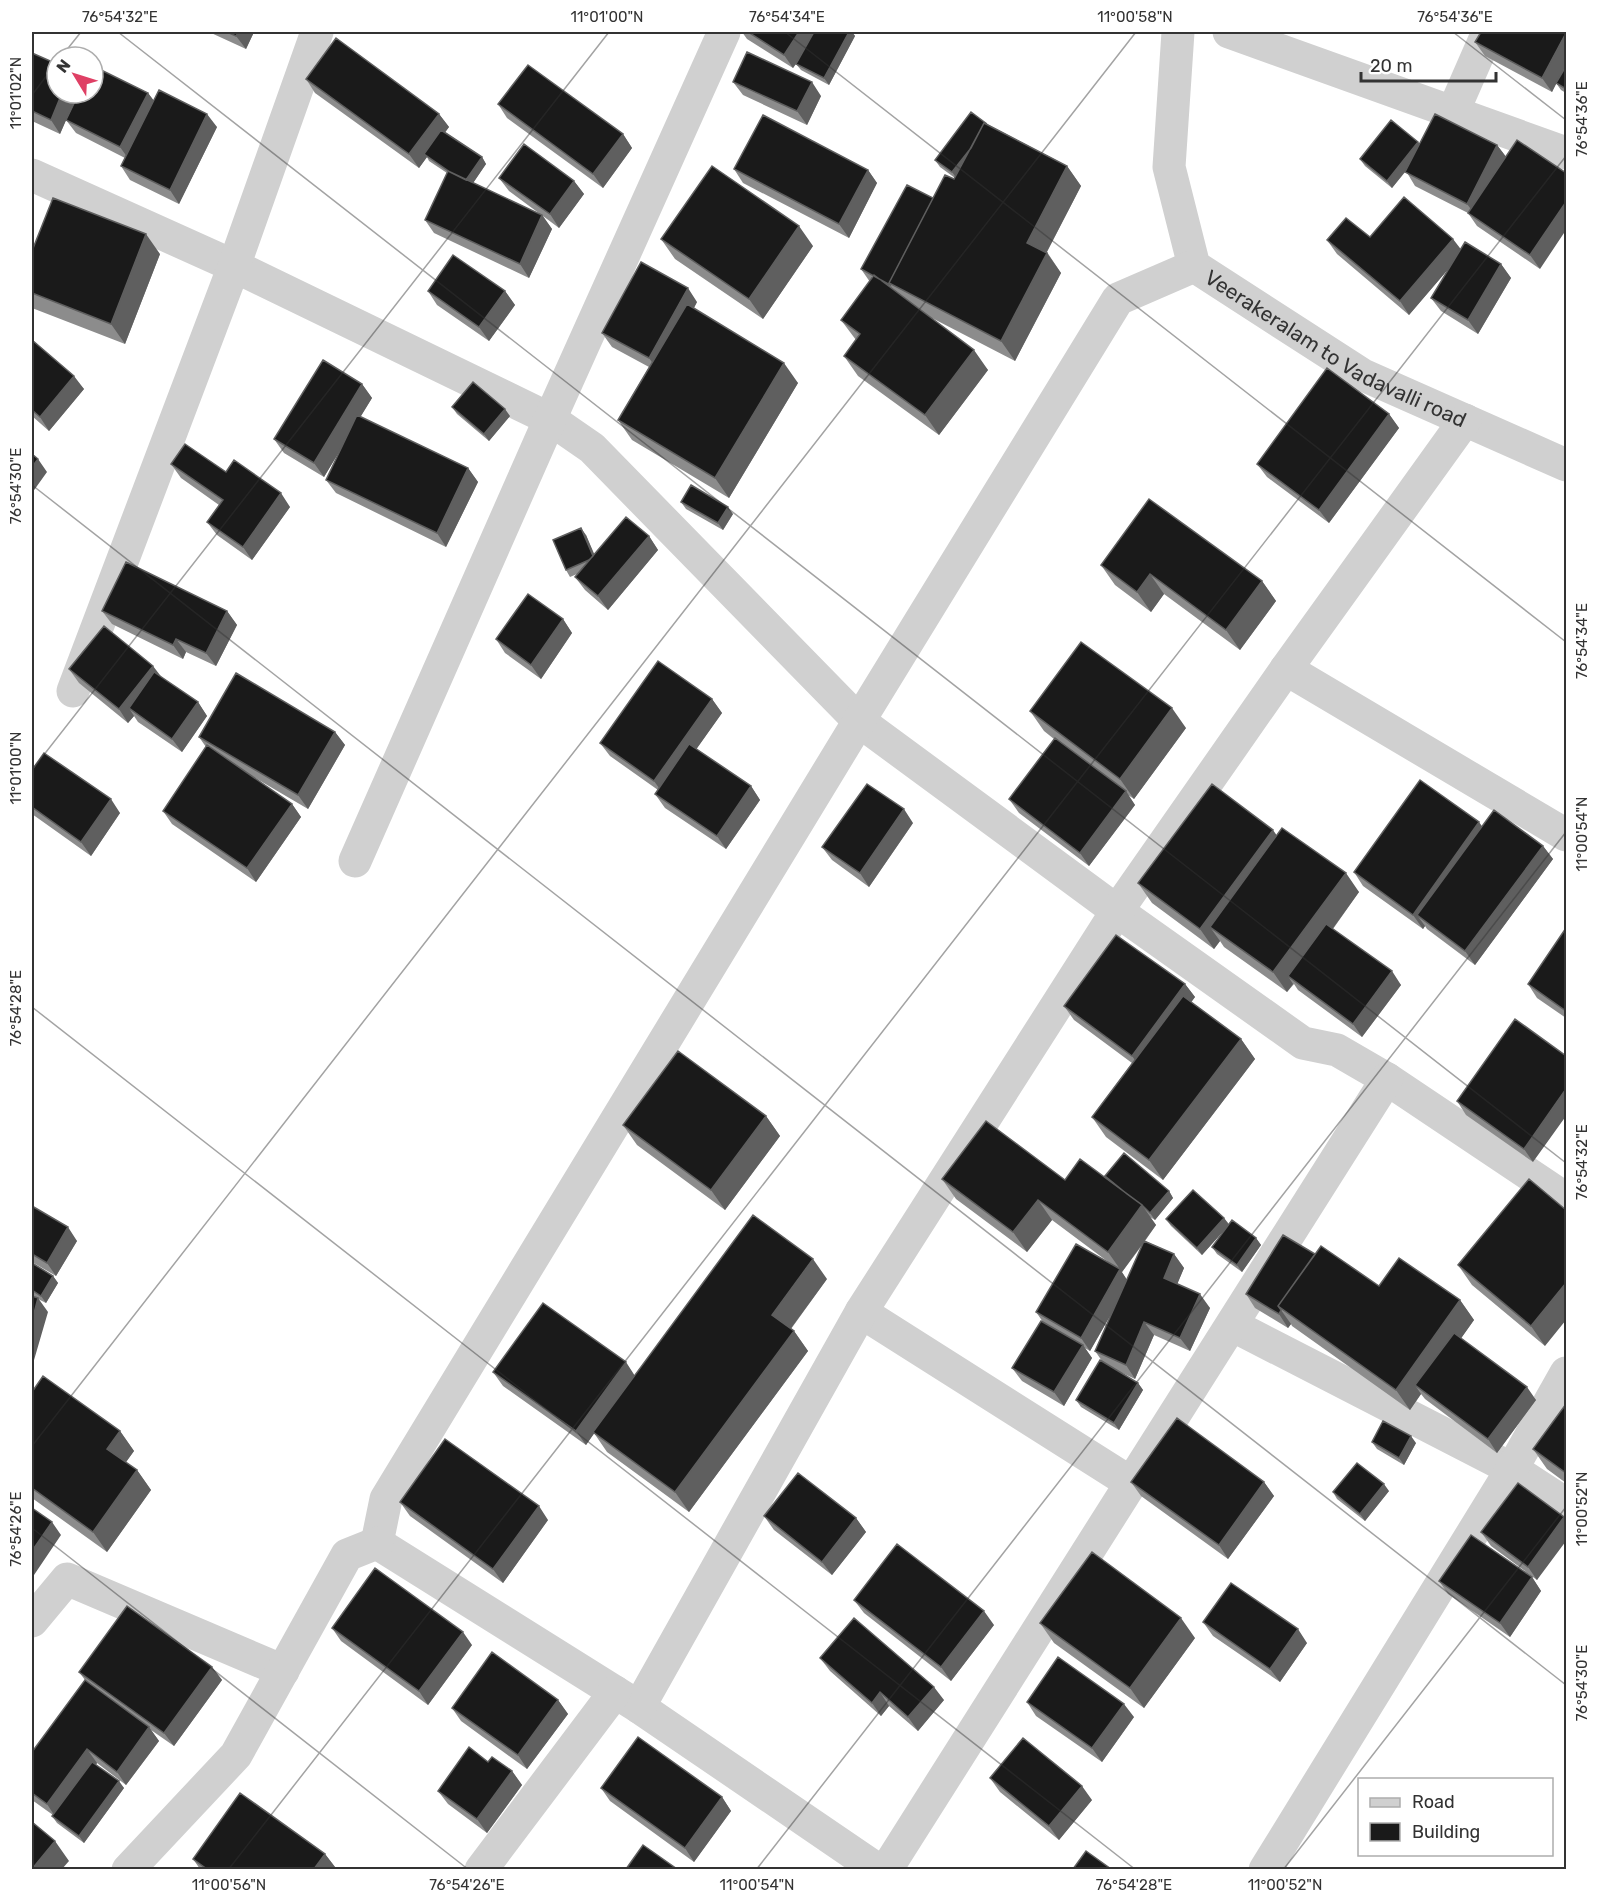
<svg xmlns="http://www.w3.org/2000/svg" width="1598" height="1901" font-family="Rubik,sans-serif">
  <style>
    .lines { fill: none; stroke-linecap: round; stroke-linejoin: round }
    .minor { stroke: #d0d0d0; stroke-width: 33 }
    .wall { fill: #8c8c8c; fill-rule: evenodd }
    .shaded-wall { fill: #5f5f5f }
    .building { fill: #1a1a1a; stroke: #5f5f5f; stroke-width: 1.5 }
    .ticks { fill: none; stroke: #333; stroke-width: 1.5; stroke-opacity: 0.45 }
    .labels { text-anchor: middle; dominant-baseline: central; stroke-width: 6; stroke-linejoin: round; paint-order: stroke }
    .street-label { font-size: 21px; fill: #333; stroke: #fff }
    .neatline { fill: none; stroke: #333; stroke-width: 2 }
    .ticks-label { font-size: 15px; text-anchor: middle; fill: #333 }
  </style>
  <rect width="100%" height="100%" fill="#fff"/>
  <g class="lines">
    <g class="minor">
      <path id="s1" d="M1178 32 1169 167 1194 266 1363 375 1566 465"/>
      <path d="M1229 32 1566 153"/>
      <path d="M1453 112 1488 32"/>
      <path d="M32 175 234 266 550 419 592 448 859 721 1117 911 1303 1043 1337 1050 1387 1079 1566 1199"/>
      <path d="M1286 669 1566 835"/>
      <path d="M73 691 234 266 317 32"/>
      <path d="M355 861 550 419 724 32"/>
      <path d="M861 1312 1131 1483"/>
      <path d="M1232 1325 1512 1469 1566 1504"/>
      <path d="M377 1543 386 1499 859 721 1118 299 1194 266"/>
      <path d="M377 1543 639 1707 878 1870"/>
      <path d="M32 1621 67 1579 283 1671"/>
      <path d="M639 1707 861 1312 1117 911 1286 669 1465 420"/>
      <path d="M128 1870 236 1755 347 1555 377 1543"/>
      <path d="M481 1870 615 1692"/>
      <path d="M886 1870 1387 1079"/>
      <path d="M1265 1870 1512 1469 1566 1373"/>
    </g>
  </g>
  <path class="wall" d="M209 32H254L246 49Z
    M742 32H852L855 36 829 85 801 70 796 64 793 68 747 39Z
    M1475 42 1560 76 1566 66V93L1561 90 1556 83 1552 92 1485 56Z
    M32 53 57 93H78L68 116 148 93 153 100 217 127 179 204 130 180 121 166 125 158 76 133 66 120 60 134 32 121Z
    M306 79 439 114 449 127 445 132 482 157 486 164 473 183 540 214 509 191 499 178 574 181 584 194 559 228 543 216 552 229 529 278 434 233 425 220 447 173 429 161 427 157 419 168 315 93Z
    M733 82 821 96 807 125 743 95Z
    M498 104 623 134 632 148 603 188 507 118Z
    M987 124 1067 166 1081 186 1047 252 1061 273 1015 361 930 317 988 370 939 435 858 376 844 356 856 340 841 320 870 282 861 269 933 198 954 179 955 178 940 167 935 160Z
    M1419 144 1497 145 1506 157 1540 269 1477 226 1468 213 1415 186 1406 171 1392 188 1365 166 1360 159Z
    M734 169 868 170 877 183 849 238 743 183Z
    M1370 237 1460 249 1501 264 1511 278 1478 334 1441 311 1431 298 1449 268 1409 315 1337 254 1327 240Z
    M661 239 813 246 763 319 675 259Z
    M32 251 160 254 125 344 32 308Z
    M428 291H505L515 305 489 341 437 305Z
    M697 302 694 308 798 383 729 498 632 440 618 420 649 367 612 347 602 333Z
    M32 340 84 389 49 431 32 416Z
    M362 384 372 398 360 417 468 468 478 482 446 547 336 493 326 480 340 450 324 477 284 453 274 439Z
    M452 407 510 416 489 441 457 414Z
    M1389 414 1399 428 1329 523 1267 477 1257 464Z
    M171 464 226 472 290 507 252 560 217 535 207 522 219 505 181 478Z
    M681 502 733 514 723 530 686 509Z
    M586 535 594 555 649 536 658 550 608 610 585 590 575 577 577 574 570 577 566 570Z
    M1101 565 1262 581 1276 601 1240 650 1164 594 1151 612 1115 585Z
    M102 611H227L237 625 216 666 186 652 183 659 112 624Z
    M563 619 572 633 541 679 505 653 496 639Z
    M69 669 161 677 198 702 207 716 182 752 138 722 134 716 128 723 79 683Z
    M712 699 722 713 696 749 751 786 760 800 726 849 665 808 655 794 658 790 610 756 600 743Z
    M1030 711 1186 728 1134 799 1128 795 1135 805 1089 866 1019 813 1009 799 1054 739 1044 731Z
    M335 732 345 745 308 809 252 776 292 804 301 817 256 882 172 824 163 811 206 747 199 737Z
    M32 770 120 813 91 856 32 814Z
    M913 823 869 887 832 860 822 847Z
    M1482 826 1543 846 1553 859 1475 965 1427 929 1425 926 1423 929 1363 886 1354 872Z
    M1277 835 1359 892 1333 929 1401 985 1362 1037 1298 990 1294 984 1287 992 1224 947 1220 941 1214 949 1152 903 1138 883Z
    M1566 928V1018L1537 998 1528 984Z
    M1185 984 1195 997 1191 1002 1241 1039 1255 1059 1163 1180 1106 1137 1092 1117 1132 1063 1074 1020 1064 1006Z
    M1515 1019 1533 1162 1466 1115 1457 1101Z
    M766 1116 780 1136 725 1210 637 1145 623 1125Z
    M1105 1176 1169 1191 1173 1198 1155 1220 1150 1217 1156 1225 1145 1241 1174 1254 1184 1268 1177 1284 1210 1308 1190 1351 1154 1335 1135 1379 1120 1372 1138 1383 1143 1390 1119 1430 1081 1407 1076 1400 1102 1361 1095 1351 1110 1316 1090 1351 1085 1348 1092 1358 1064 1406 1022 1381 1012 1368 1043 1322 1036 1312 1115 1267 1052 1220 1027 1252 956 1199 942 1179 1108 1181ZM1143 1244 1127 1280 1121 1271 1122 1272Z
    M1529 1179 1545 1346 1472 1285 1458 1265Z
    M32 1206 77 1241 56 1276 32 1262Z
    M1224 1218 1229 1224 1256 1238 1261 1245 1242 1272 1217 1254 1212 1247 1225 1229 1202 1255 1171 1226 1166 1219Z
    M1315 1254 1379 1286 1460 1300 1474 1320 1461 1338 1536 1400 1497 1453 1425 1399 1421 1394 1410 1410 1292 1326 1291 1324 1288 1328 1255 1308 1246 1294Z
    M32 1263 53 1276 58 1283 46 1303 38 1299 48 1312 37 1298 32 1295Z
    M827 1279 791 1329 794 1331 808 1351 689 1512 607 1452 594 1433 586 1445 503 1386 493 1372 635 1375Z
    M32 1392 120 1431 134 1451 126 1462 137 1470 151 1490 107 1552 32 1498Z
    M1566 1404V1483L1547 1469 1533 1449Z
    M1372 1442 1416 1443 1404 1465 1377 1449Z
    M1131 1482H1264L1274 1496 1228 1559 1141 1496Z
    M1389 1491 1365 1521 1337 1499 1333 1492Z
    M400 1502 548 1520 503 1583 410 1516Z
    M764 1516 856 1518 866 1532 832 1575 774 1530Z
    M1564 1517 1537 1580 1491 1546 1481 1532Z
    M1532 1577 1541 1591 1510 1637 1448 1594 1439 1581Z
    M854 1600 994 1625 951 1681 864 1613Z
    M1203 1622 1307 1643 1280 1682 1213 1636Z
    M1040 1623 1195 1638 1144 1708 1054 1643Z
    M332 1628 472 1645 428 1705 341 1641Z
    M820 1658 944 1700 918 1731 889 1706 881 1716 830 1671Z
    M212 1667 222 1680 174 1746 151 1730 159 1741 126 1785 97 1763 96 1765 124 1788 84 1843 57 1823 52 1816 53 1815 32 1800V1752L85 1680 79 1672Z
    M558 1700 568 1714 527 1769 461 1721 452 1708Z
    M1027 1702 1134 1717 1102 1762 1036 1716Z
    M488 1762 512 1771 522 1785 487 1833 448 1804 438 1791Z
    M990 1778 1092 1800 1059 1840 1000 1792Z
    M601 1788 722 1797 731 1811 694 1862 610 1801Z
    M325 1854 335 1867 333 1869H200L193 1859Z"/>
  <path class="shaded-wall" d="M238 32H254L246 49 236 36Z
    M799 32H817L793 68 784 55Z
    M849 32H852L855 36 829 85 824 78Z
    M1566 33V65L1552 92 1542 78Z
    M812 82 821 96 807 125 797 111Z
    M62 93H78L60 134 51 120Z
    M148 93 158 106 130 161 120 147Z
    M207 114 217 127 179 204 170 190Z
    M439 114 449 127 428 156 424 154 427 157 419 168 409 154Z
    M988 125 957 179 952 172Z
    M623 134 632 148 603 188 593 174Z
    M1418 142 1423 149 1392 188 1387 181Z
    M1497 145 1507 158 1477 217 1467 204Z
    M482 157 486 164 469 189 464 182Z
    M1067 166 1081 186 1041 263 1027 243Z
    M868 170 877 183 849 238 839 224Z
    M574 181 584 194 559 228 550 214Z
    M1566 202V230L1540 269 1530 255Z
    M542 215 552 229 529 278 520 264Z
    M799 226 813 246 763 319 749 299Z
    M146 234 160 254 125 344 111 324Z
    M1453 239 1463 252 1409 315 1400 301Z
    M1047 253 1061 273 1015 361 1001 341Z
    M1501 264 1511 278 1478 334 1468 320Z
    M688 288 697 302 659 372 649 358Z
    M505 291 515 305 489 341 479 327Z
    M974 350 988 370 939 435 925 415Z
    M784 363 798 383 729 498 715 478Z
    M74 376 84 389 49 431 40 417Z
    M362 384 372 398 324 477 314 463Z
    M505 409 510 416 489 441 484 434Z
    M1389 414 1399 428 1329 523 1319 510Z
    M38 459 47 472 32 493V467Z
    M468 468 478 482 446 547 437 533Z
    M281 493 290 507 252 560 243 547Z
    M728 507 733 514 723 530 718 523Z
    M581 528 586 535 599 565 594 558Z
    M649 536 658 550 608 610 598 596Z
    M1150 574 1164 594 1151 612 1137 592Z
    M1262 581 1276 601 1240 650 1226 630Z
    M227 611 237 625 216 666 206 653Z
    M563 619 572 633 541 679 531 665Z
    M176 639 186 652 183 659 173 645Z
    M153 666 163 679 129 708 134 716 128 723 119 709Z
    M712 699 722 713 664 795 654 781Z
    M198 702 207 716 182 752 172 739Z
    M1172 708 1186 728 1134 799 1120 779Z
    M335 732 345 745 308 809 298 795Z
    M751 786 760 800 726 849 717 836Z
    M1126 791 1135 805 1089 866 1080 853Z
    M111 799 120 813 91 856 81 842Z
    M292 804 301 817 256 882 247 868Z
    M904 809 913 823 869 887 860 873Z
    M1479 822 1489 836 1417 915 1425 926 1423 929 1413 915Z
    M1273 830 1287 850 1210 927 1220 941 1214 949 1200 929Z
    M1543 846 1553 859 1475 965 1465 951Z
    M1346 873 1359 892 1295 981 1288 976 1293 984 1287 992 1273 972Z
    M1392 971 1401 985 1362 1037 1353 1024Z
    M1185 984 1195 997 1142 1070 1132 1056Z
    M1241 1039 1255 1059 1163 1180 1149 1160Z
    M1566 1089V1116L1533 1162 1524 1149Z
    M766 1116 780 1136 725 1210 711 1190Z
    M1169 1191 1173 1198 1155 1220 1150 1213Z
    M1038 1200 1052 1220 1027 1252 1013 1232Z
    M1142 1205 1156 1225 1122 1272 1108 1252Z
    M1224 1218 1229 1225 1202 1255 1197 1248Z
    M68 1227 77 1241 56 1276 47 1263Z
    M1256 1238 1261 1245 1242 1272 1237 1265Z
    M1174 1254 1184 1268 1174 1292 1164 1278Z
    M813 1259 827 1279 786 1335 772 1315Z
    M1120 1269 1129 1283 1090 1351 1081 1338Z
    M53 1276 58 1283 46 1303 41 1296Z
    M1566 1283V1320L1545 1346 1531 1326Z
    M1200 1294 1210 1308 1190 1351 1180 1338Z
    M38 1298 48 1312 32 1367V1321Z
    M1460 1300 1474 1320 1424 1391 1415 1385 1421 1394 1410 1410 1396 1390Z
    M1281 1310 1291 1324 1288 1328 1279 1314Z
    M1144 1322 1154 1335 1135 1379 1126 1365Z
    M794 1331 808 1351 689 1512 675 1492Z
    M1083 1345 1092 1358 1064 1406 1054 1392Z
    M626 1362 635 1376 586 1445 576 1431Z
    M1138 1383 1143 1390 1119 1430 1114 1423Z
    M1527 1387 1536 1400 1497 1453 1488 1439Z
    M120 1431 134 1451 121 1469 107 1449Z
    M1411 1436 1416 1443 1404 1465 1399 1458Z
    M137 1470 151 1490 107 1552 93 1532Z
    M1264 1482 1274 1496 1228 1559 1219 1545Z
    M1384 1484 1389 1491 1365 1521 1360 1514Z
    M539 1506 548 1520 503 1583 493 1569Z
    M1564 1517 1566 1521V1541L1537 1580 1528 1567Z
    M856 1518 866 1532 832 1575 822 1562Z
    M52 1522 61 1535 32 1578V1551Z
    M1532 1577 1541 1591 1510 1637 1500 1623Z
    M984 1611 994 1625 951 1681 941 1667Z
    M1181 1618 1195 1638 1144 1708 1130 1688Z
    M1298 1629 1307 1643 1280 1682 1270 1669Z
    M463 1632 472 1645 428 1705 419 1691Z
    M212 1667 222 1680 174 1746 164 1733Z
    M934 1687 944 1700 918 1731 908 1717Z
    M880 1692 889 1706 881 1716 872 1703Z
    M558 1700 568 1714 527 1769 518 1755Z
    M1124 1704 1134 1717 1102 1762 1092 1748Z
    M149 1727 159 1741 126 1785 117 1772Z
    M87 1749 97 1763 56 1818 47 1804Z
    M512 1771 522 1785 487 1833 477 1819Z
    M119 1781 124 1788 84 1843 79 1836Z
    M1082 1786 1092 1800 1059 1840 1049 1826Z
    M722 1797 731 1811 694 1862 685 1848Z
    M55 1841 69 1861 62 1869H32Z
    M325 1854 335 1867 333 1869H314Z"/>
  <path class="building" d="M227 32H238L236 36Z
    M748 32H799L784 55Z
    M814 32H849L824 78 796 64Z
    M1481 32H1566V33L1542 78 1475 42Z
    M336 38 439 114 409 154 306 79Z
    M747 52 812 82 797 111 733 82Z
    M32 53 57 64V93H62L51 120 32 111Z
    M528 65 623 134 593 174 498 104Z
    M93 66 148 93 120 147 66 120 79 93H93Z
    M1566 66V89L1556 83Z
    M159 90 207 114 170 190 121 166Z
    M971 112 987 124 984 123 971 148 952 172 935 160Z
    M1435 114 1497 145 1467 204 1405 172Z
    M763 115 868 170 839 224 734 169Z
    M1391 120 1418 142 1387 181 1360 159Z
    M984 123 1067 166 1027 243 1047 253 1001 341 889 283 945 175 954 179Z
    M441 130 482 157 466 180 450 172 424 154Z
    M1517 140 1566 173V202L1530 255 1468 213Z
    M524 144 574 181 550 214 499 178Z
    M712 166 799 226 749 299 661 239Z
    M448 171 542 215 520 264 425 220Z
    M907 185 933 198 889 283 890 285 861 269Z
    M1404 197 1453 239 1400 301 1327 240 1346 218 1370 237Z
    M53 198 146 234 111 324 32 293V251Z
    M1465 242 1501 264 1468 320 1431 298Z
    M453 255 505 291 479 327 428 291Z
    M641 262 688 288 649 358 602 333Z
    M874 275 974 350 925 415 844 356 860 334 841 320Z
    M687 304 784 363 715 478 618 420Z
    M32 340 74 376 40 417 32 410Z
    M323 360 362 384 314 463 274 439Z
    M1327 368 1389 414 1319 510 1257 464Z
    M473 382 505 409 484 434 452 407Z
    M357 415 468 468 437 533 326 480Z
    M185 444 226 472 234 460 281 493 243 547 207 522 223 500 171 464Z
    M32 454 38 459 32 467Z
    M691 485 728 507 718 523 681 502Z
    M1149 499 1262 581 1226 630 1150 574 1137 592 1101 565Z
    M626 517 649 536 598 596 575 577Z
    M581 528 593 556 589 560 566 570 553 540Z
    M126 562 227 611 206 653 176 639 173 645 102 611Z
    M528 594 563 619 531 665 496 639Z
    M104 626 153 666 119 709 69 669Z
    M1081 642 1172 708 1120 779 1030 711Z
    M658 661 712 699 654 781 600 743Z
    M154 672 198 702 172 739 129 708Z
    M236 673 335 732 298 795 199 737Z
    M1055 738 1126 791 1080 853 1009 799Z
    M689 744 751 786 717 836 655 794Z
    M207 745 292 804 247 868 163 811Z
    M44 753 111 799 81 842 32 807V770Z
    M1420 780 1479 822 1413 915 1354 872Z
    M867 784 904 809 860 873 822 847Z
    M1212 784 1273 830 1200 929 1138 883Z
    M1494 810 1543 846 1465 951 1417 915Z
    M1282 828 1346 873 1273 972 1210 927Z
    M1326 924 1392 971 1353 1024 1288 976Z
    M1566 928V1011L1528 984Z
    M1116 935 1185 984 1132 1056 1064 1006Z
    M1183 996 1241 1039 1149 1160 1092 1117Z
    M1515 1019 1566 1056V1089L1524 1149 1457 1101Z
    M678 1051 766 1116 711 1190 623 1125Z
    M986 1121 1065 1180 1080 1159 1142 1205 1108 1252 1038 1200 1013 1232 942 1179Z
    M1124 1153 1169 1191 1150 1213 1142 1205 1127 1194 1105 1176Z
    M1529 1179 1566 1210V1283L1531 1326 1458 1265Z
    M1193 1190 1224 1218 1197 1248 1166 1219Z
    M32 1206 68 1227 47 1263 32 1254Z
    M753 1215 813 1259 772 1315 794 1331 675 1492 593 1432Z
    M1232 1220 1256 1238 1237 1265 1212 1247Z
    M1283 1235 1315 1254 1278 1306 1281 1310 1279 1314 1246 1294Z
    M1144 1241 1174 1254 1164 1278 1200 1294 1180 1338 1144 1322 1126 1365 1095 1351Z
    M1076 1244 1120 1269 1081 1338 1036 1312Z
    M1321 1246 1379 1286 1399 1258 1460 1300 1396 1390 1278 1306Z
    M32 1263 53 1276 41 1296 32 1290Z
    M32 1296 38 1298 32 1321Z
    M543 1303 626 1362 576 1431 493 1372Z
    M1041 1321 1083 1345 1054 1392 1012 1368Z
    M1454 1333 1527 1387 1488 1439 1415 1385Z
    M1100 1360 1138 1383 1114 1423 1076 1400Z
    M43 1376 120 1431 107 1449 137 1470 93 1532 32 1488V1392Z
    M1566 1404V1473L1533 1449Z
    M1177 1418 1264 1482 1219 1545 1131 1482Z
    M1383 1421 1411 1436 1399 1458 1372 1442Z
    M445 1439 539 1506 493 1569 400 1502Z
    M1357 1463 1384 1484 1360 1514 1333 1492Z
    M798 1473 856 1518 822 1562 764 1516Z
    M1518 1483 1564 1517 1528 1567 1481 1532Z
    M32 1508 52 1522 32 1551Z
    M1471 1535 1532 1577 1500 1623 1439 1581Z
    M897 1544 984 1611 941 1667 854 1600Z
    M1092 1552 1181 1618 1130 1688 1040 1623Z
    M375 1568 463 1632 419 1691 332 1628Z
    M1231 1583 1298 1629 1270 1669 1203 1622Z
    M127 1606 212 1667 164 1733 79 1672Z
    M854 1618 934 1687 908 1717 880 1692 872 1703 820 1658Z
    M492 1652 558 1700 518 1755 452 1708Z
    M1058 1657 1124 1704 1092 1748 1027 1702Z
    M85 1680 149 1727 117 1772 87 1749 47 1804 32 1793V1752Z
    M638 1737 722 1797 685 1848 601 1788Z
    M1023 1738 1082 1786 1049 1826 990 1778Z
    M469 1747 488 1762 492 1757 512 1771 477 1819 438 1791Z
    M92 1762 119 1781 79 1836 52 1816Z
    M240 1793 325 1854 314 1869H207L193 1859Z
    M32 1822 55 1841 32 1869Z
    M643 1845 677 1869H626Z
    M1086 1851 1111 1869H1073Z"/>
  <path class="ticks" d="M118 32 1566 1163M785 32 1566 642M1453 32 1566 120M61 57 81 32M32 95 57 62M32 485 1566 1685M32 770 609 32M32 1007 1136 1870M32 1446 1136 32M32 1528 469 1870M228 1870 1566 156M756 1870 1566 832M1283 1870 1566 1507"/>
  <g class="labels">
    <g class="street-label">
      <text stroke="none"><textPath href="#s1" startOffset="402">Veerakeralam to Vadavalli road</textPath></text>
    </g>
  </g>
  <rect width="1598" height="1901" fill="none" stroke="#ffffff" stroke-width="66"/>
  <rect x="1358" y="1778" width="195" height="78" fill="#ffffff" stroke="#adadad" stroke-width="1.5"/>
  <rect x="1370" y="1798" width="30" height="9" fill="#d0d0d0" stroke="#adadad" stroke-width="1.5"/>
  <text x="1412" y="1808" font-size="18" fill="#333333">Road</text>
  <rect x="1370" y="1823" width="30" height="18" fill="#1a1a1a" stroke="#adadad" stroke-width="1.5"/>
  <text x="1412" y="1838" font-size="18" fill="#333333">Building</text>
  <g transform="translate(75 75) rotate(308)"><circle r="28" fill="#ffffff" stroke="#adadad" stroke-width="1.5"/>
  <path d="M0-4.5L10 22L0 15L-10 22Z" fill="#df4065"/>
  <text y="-9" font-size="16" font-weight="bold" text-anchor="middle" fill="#333333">N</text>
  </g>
  <path d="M1361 72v9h135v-9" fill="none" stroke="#333333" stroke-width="3"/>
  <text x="1370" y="72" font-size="18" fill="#333333" stroke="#ffffff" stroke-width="4.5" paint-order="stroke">20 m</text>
  <rect x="33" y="33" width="1532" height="1835" class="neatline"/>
  <g class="ticks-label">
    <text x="120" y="22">76°54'32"E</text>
    <text x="607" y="22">11°01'00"N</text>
    <text x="787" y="22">76°54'34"E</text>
    <text x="1135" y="22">11°00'58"N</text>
    <text x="1455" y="22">76°54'36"E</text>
    <text transform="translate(16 93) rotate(-90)" y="5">11°01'02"N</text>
    <text transform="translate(1582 119) rotate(-90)" y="5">76°54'36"E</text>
    <text transform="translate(16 486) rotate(-90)" y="5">76°54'30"E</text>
    <text transform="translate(1582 641) rotate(-90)" y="5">76°54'34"E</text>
    <text transform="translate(16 768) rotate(-90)" y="5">11°01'00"N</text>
    <text transform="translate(1582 834) rotate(-90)" y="5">11°00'54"N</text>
    <text transform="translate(16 1008) rotate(-90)" y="5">76°54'28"E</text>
    <text transform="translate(1582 1162) rotate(-90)" y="5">76°54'32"E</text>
    <text transform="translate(1582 1509) rotate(-90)" y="5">11°00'52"N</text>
    <text transform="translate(16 1529) rotate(-90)" y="5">76°54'26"E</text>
    <text transform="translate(1582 1683) rotate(-90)" y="5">76°54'30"E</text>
    <text x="229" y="1890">11°00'56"N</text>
    <text x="467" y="1890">76°54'26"E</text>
    <text x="757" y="1890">11°00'54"N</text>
    <text x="1134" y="1890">76°54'28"E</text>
    <text x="1285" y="1890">11°00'52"N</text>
  </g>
</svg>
